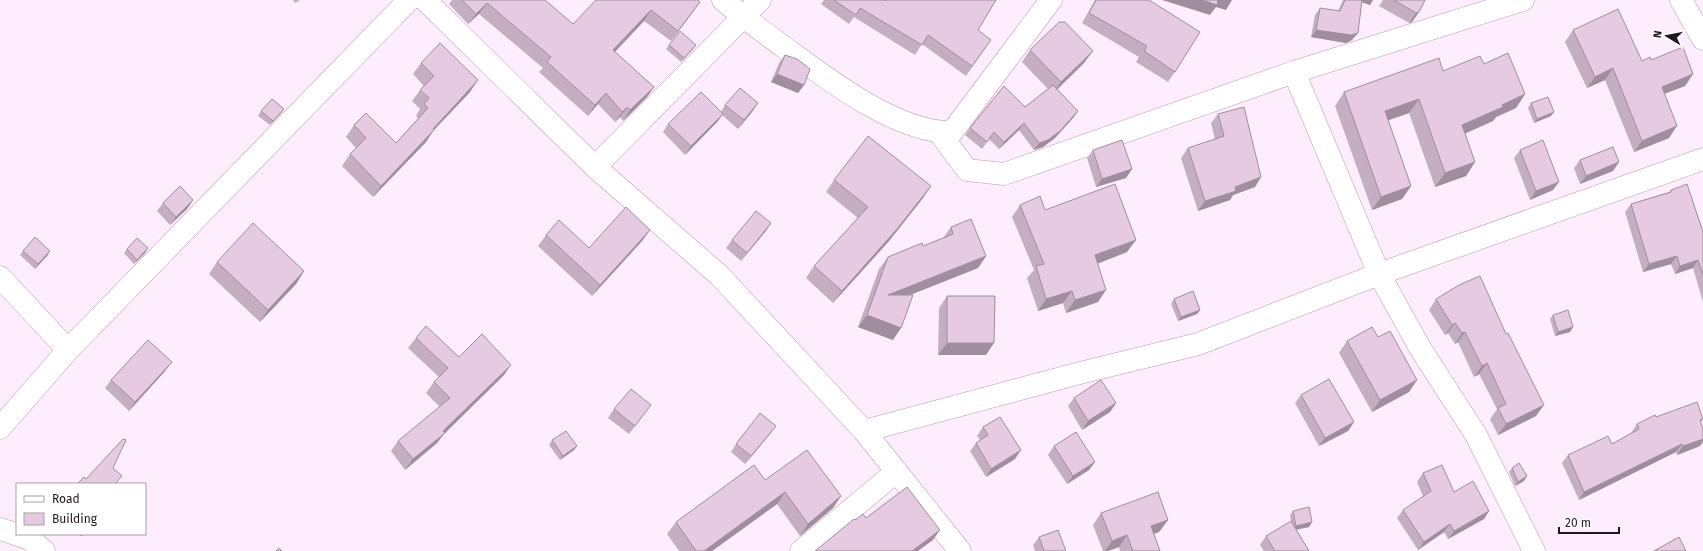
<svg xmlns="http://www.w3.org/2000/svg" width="1703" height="551" font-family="'Fira Sans',sans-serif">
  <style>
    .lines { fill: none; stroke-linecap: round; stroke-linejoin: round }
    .minor-casing { stroke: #b69cb3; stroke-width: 23 }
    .minor { stroke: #fff; stroke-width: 22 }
    .wall { fill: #c5aec2 }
    .shaded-wall { fill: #a08d9e }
    .building { fill: #e5cae2; stroke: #a08d9e }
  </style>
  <rect width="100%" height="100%" fill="#feedfc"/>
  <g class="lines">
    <defs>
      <path id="minor" d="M425 0 595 167 720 276 864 431 960 551
        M723 0C744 18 766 34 788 50 830 81 898 133 952 132L1051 0
        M1681 0 1703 39
        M1294 72 1379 274 1703 159
        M939 132 967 170 1004 174 1294 72 1523 0
        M595 167 760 0
        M0 277 68 350
        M0 428 68 350 409 0
        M864 431 1080 373 1198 344 1379 274 1420 348 1476 435 1534 551
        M0 529 30 539 44 551
        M801 551 896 472"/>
    </defs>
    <use href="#minor" class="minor-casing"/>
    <use href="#minor" class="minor"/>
  </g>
  <path class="wall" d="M293 0H300L295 3Z
    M452 0H545L573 24 700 2 671 41 644 21 615 52 654 87 647 97 623 121 620 117 615 122 598 104 588 116 539 72 543 68 479 14 468 24 449 4Z
    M824 0H884L885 1V0H996L978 30 991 40 966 76 922 44 915 55 854 17 849 24 821 4Z
    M1095 0H1149L1175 72 1168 82 1136 62 1139 57 1082 23Z
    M1343 0H1373L1370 5 1362 2 1352 40 1346 43 1311 37 1315 15 1320 8 1338 11Z
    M1383 0H1425L1419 12 1412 22 1409 23 1379 6Z
    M1573 30 1642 61 1651 60 1693 74 1685 86 1664 94 1669 138 1634 152 1605 80 1587 88 1565 42Z
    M669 45 693 49 681 62 666 49Z
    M1030 50 1084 63 1057 90 1078 111 1073 118 1055 138 1043 147 1034 150 1019 130 999 149 989 139 982 149 965 135 970 128 1025 107 1048 89 1022 62Z
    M785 55 804 85 798 93 771 82 779 63Z
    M421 63 470 92 433 131 426 142 373 197 342 166 350 154 356 148 346 137 354 125 396 143 418 118 416 116 420 109 412 101 420 90 424 86 413 74Z
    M1484 64 1525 94 1516 108 1496 117 1493 121 1465 133 1475 162 1466 176 1435 187 1409 113 1388 120 1411 186 1402 199 1372 210 1335 106 1344 92 1443 71Z
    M758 103 752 112 738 129 722 115 717 122 685 155 663 132 668 124 721 112 725 105Z
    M1531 103 1551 116 1534 123 1528 108Z
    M284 109 281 113 270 125 258 116 261 111Z
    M1218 114 1261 177 1255 187 1233 195 1230 200 1198 211 1181 158 1188 148 1215 139 1211 123Z
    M1093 150 1132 169 1126 178 1096 187 1087 158Z
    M1520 150 1553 190 1530 200 1514 158Z
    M1580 160 1613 171 1580 184 1574 168Z
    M834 180 923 198 889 241 833 303 806 278 814 266 858 218 826 192Z
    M1671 190 1703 232V302L1693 268 1675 274 1671 264 1643 272 1625 212 1631 204 1669 192Z
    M193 200 187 209 170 225 157 211 163 203Z
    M1020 205 1045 210 1127 252 1098 263V302L1066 313 1063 303 1038 311 1027 278 1034 270 1012 217Z
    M771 223 765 232 741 261 726 248 732 240Z
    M951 227 986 256 978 268 909 295 893 340 858 327 879 269 888 257 923 246 943 238Z
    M650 230 642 241 592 296 538 246 546 235 589 248Z
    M148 248 145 253 134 264 124 253 127 249Z
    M23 251H50L47 256 35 269 20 255Z
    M217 262 304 271 296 284 260 322 209 274Z
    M1459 285 1536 416 1498 435 1490 419 1497 409 1479 374 1474 377 1458 342 1455 344 1448 333 1445 335 1429 310 1436 299Z
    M947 296 986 355H938L939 308Z
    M1174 299 1200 310 1197 314 1178 321 1171 304Z
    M1553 315 1573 327 1570 332 1555 336 1550 319Z
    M1378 337 1417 380 1409 392 1372 412 1339 353 1347 341Z
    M416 338 459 357 504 375 443 435 437 443 405 470 391 451 398 441 440 407 426 393 434 382 439 377 408 348Z
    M166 370 129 411 105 388 111 380Z
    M1301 395 1354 422 1348 431 1319 446 1295 403Z
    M1074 398 1116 403 1110 412 1082 430 1068 406Z
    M614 409 645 413 629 434 608 418Z
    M1656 417 1703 419 1701 422 1700 446 1677 455 1676 452 1579 500 1562 463 1568 455 1612 444 1631 433 1637 424Z
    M983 427 1015 459 986 477 970 451 976 443 980 440 977 436Z
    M770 434 745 464 731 452 736 444Z
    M552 440 577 446 574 450 560 460 549 445Z
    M1054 446 1095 462 1089 470 1067 484 1048 455Z
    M1512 468 1524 481 1515 486 1509 472Z
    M1423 473 1454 492 1489 511 1484 519 1448 539 1444 532 1418 550 1397 518 1403 510 1423 496 1417 482Z
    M765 480 841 496 833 508 800 536 777 504 712 551H679L667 534 676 522Z
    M1293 511 1312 522 1309 527 1296 530 1309 551H1264L1260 545 1266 536 1291 522 1290 515Z
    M1101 513 1168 520 1159 532 1154 534 1160 551H1120L1119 547 1108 551H1103L1093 525Z
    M1039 537 1066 551H1035L1033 545Z"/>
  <path class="shaded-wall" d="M1162 0H1232L1226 10 1216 7 1210 15Z
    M1359 0H1373L1370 5 1358 1Z
    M700 2 693 12 671 41 678 31Z
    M487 3 479 14 468 24 476 14Z
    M651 10 644 21 606 61 613 50Z
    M1419 12 1412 22 1409 23 1416 13Z
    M1316 30 1358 33 1352 40 1346 43 1311 37Z
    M696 45 693 49 681 62 684 58Z
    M1093 51 1084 63 1052 94 1061 82Z
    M1613 68 1605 80 1587 88 1595 77Z
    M777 74 804 85 798 93 771 82Z
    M1693 74 1685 86 1653 98 1662 87Z
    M478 80 470 92 433 131 426 142 373 197 381 186Z
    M654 87 647 97 623 121 630 110Z
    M606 93 598 104 588 116 595 105Z
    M1525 94 1516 108 1496 117 1493 121 1453 139 1462 125 1502 105Z
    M1419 99 1409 113 1375 125 1385 111Z
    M758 103 752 112 738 129 744 120Z
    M627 107 620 117 615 122 622 112Z
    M284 109 281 113 270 125 273 121Z
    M1078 111 1073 118 1055 138 1043 147 1034 150 1039 143Z
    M1554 112 1551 116 1534 123 1537 119Z
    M723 114 717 122 685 155 691 146Z
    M1024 123 1019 130 999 149 1004 142Z
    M1677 126 1669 138 1634 152 1642 141Z
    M1475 162 1466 176 1435 187 1445 173Z
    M1619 162 1613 171 1580 184 1586 176Z
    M1132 169 1126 178 1096 187 1102 179Z
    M1261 177 1255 187 1233 195 1230 200 1198 211 1205 201 1235 187Z
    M1559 182 1553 190 1530 200 1536 191Z
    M931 186 923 198 889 241 833 303 842 291Z
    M1411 186 1402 199 1372 210 1381 197Z
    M193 200 187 209 170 225 176 217Z
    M771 223 765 232 741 261 747 253Z
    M650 230 642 241 592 296 600 285Z
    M1136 240 1127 252 1087 268 1095 255Z
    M148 248 145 253 134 264 137 260Z
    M50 251 47 256 35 269 38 264Z
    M986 256 978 268 880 307 888 295Z
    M1677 256 1671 264 1643 272 1649 264Z
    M1698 260 1693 268 1675 274 1680 266Z
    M304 271 296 284 260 322 268 310Z
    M1106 290 1098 302 1066 313 1075 300Z
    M1072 291 1063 303 1038 311 1046 299Z
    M1200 310 1197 314 1178 321 1181 317Z
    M867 315 901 328 893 340 858 327Z
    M1455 323 1448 333 1445 335 1452 325Z
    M1573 327 1570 332 1555 336 1558 332Z
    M1465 332 1458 342 1455 344 1462 333Z
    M947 343H994L986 355H938Z
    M172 362 166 370 129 411 135 402Z
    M1487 363 1479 374 1474 377 1482 366Z
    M511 365 504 375 443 435 437 443 405 470 413 459 443 431Z
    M1417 380 1409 392 1372 412 1380 400Z
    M1116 403 1110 412 1082 430 1088 421Z
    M1544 405 1536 416 1498 435 1506 424Z
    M1354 422 1348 431 1319 446 1325 438Z
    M776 426 770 434 745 464 751 456Z
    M1703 439V442L1700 446 1677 455 1683 446Z
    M1682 444 1676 452 1579 500 1584 492Z
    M577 446 574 450 560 460 563 456Z
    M1021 450 1015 459 986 477 991 469Z
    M1095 462 1089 470 1067 484 1073 476Z
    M1527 476 1524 481 1515 486 1518 482Z
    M785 492 777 504 712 551H704Z
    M841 496 833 508 800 536 808 524Z
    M1489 511 1484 519 1448 539 1454 531Z
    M1168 520 1159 532 1142 538 1151 526Z
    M1312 522 1309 527 1293 530 1296 526Z
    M1450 524 1444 532 1418 550 1424 542Z
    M940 530 933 540 918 551H912Z
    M76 534H84L82 536Z
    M1127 535 1119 547 1108 551H1105L1112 541Z"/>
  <path class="building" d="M462 0H545L573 24 596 0H698L700 2 678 31 651 10 613 50 654 87 630 110 627 107 622 112 606 93 595 105 547 62 551 57 487 3 476 14Z
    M834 0H884L885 1 886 0H996L978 30 991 40 972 66 928 35 922 45 860 8 856 15Z
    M1096 0H1149L1200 32 1175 72 1144 51 1147 46 1089 13Z
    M1202 0H1218L1217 5Z
    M1345 0H1362L1358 33 1351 35 1316 30 1320 8 1340 11Z
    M1394 0H1425L1419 12 1416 13Z
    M1618 9 1642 61 1650 57 1651 60 1683 47 1693 74 1662 87 1677 126 1642 141 1613 68 1595 77 1573 30Z
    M1059 22H1065L1093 51 1061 82 1030 50Z
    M680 31 696 45 684 58 669 45Z
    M440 43 478 80 433 129 434 130 381 186 350 154 366 138 354 125 366 113 396 143 428 108 424 104 429 98 420 90 434 76 421 63Z
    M1508 53 1525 94 1502 105 1503 107 1462 125 1475 162 1445 173 1419 99 1385 111 1411 186 1381 197 1344 92 1439 58 1443 71 1480 56 1484 64Z
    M785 55 797 59 810 69 804 85 777 74Z
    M1053 85 1078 111 1060 131 1048 140 1039 143 1024 123 1004 142 994 132 987 142 970 128 1004 86 1025 107Z
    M740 88 758 103 744 120 725 105Z
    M701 92 723 114 691 146 668 124Z
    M1548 97 1554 112 1537 119 1531 103Z
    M272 99 284 109 273 121 261 111Z
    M1244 107 1261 177 1235 187 1236 191 1205 201 1188 148 1224 136 1218 114Z
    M868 136 931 186 897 229 842 291 814 266 868 207 834 180Z
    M1122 140 1132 169 1102 179 1093 150Z
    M1543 140 1559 182 1536 191 1520 150Z
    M1613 147 1619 162 1586 176 1580 160Z
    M1115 184 1136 240 1095 255 1106 290 1075 300 1072 291 1046 299 1036 266 1044 264 1020 205 1040 196 1045 210Z
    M1687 184 1703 232V275L1698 260 1680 266 1677 256 1649 264 1631 204 1671 192V190Z
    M180 186 193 200 176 217 163 203Z
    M626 207 650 230 600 285 546 235 559 220 589 248Z
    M756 211 771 223 747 253 732 240Z
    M971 219 986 256 888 295H913L901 328 867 315 888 257 922 243 923 246 953 234 951 227Z
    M253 223 304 271 268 310 217 262Z
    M35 237 50 251 38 264 23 251Z
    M137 238 148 248 137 260 127 249Z
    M1480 276 1506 334 1508 333 1544 405 1506 424 1498 408 1506 404 1487 363 1482 366 1465 332 1462 333 1455 323 1452 325 1436 299 1459 285Z
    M1193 291 1200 310 1181 317 1174 299Z
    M947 296H995L994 343H947Z
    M1568 310 1573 327 1558 332 1553 315Z
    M426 326 459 357 482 334 511 365 443 431 445 433 413 459 398 441 450 398 434 382 448 368 416 338Z
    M1372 327 1378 337 1390 331 1417 380 1380 400 1347 341Z
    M148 340 172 362 135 402 111 380Z
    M1329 379 1354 422 1325 438 1301 395Z
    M1101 380 1116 403 1088 421 1074 398Z
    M631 389 651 405 635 426 614 409Z
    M1697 402 1703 419 1700 420 1703 429V439L1683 446 1682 444 1584 492 1568 455 1608 436 1612 444 1639 429 1637 424 1655 415 1656 417Z
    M760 413 776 426 751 456 736 444Z
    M1000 417 1021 450 991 469 976 443 988 435 983 427Z
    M566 431 577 446 563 456 552 440Z
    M1076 432 1095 462 1073 476 1054 446Z
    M123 439 126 440 113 468 122 476 115 484H108L107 483 106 484H77L84 477 86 479Z
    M807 450 841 496 808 524 785 492 704 551H696L676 522 754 465 765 480Z
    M1519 463 1527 476 1518 482 1512 468Z
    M1442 465 1454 492 1473 481 1489 511 1454 531 1450 524 1424 542 1403 510 1431 491 1423 473Z
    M907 487 940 530 912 551H815L854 519 855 520 863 514 866 518Z
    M1158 492 1168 520 1151 526 1160 551H1133L1127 535 1112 541 1101 513Z
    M1309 507 1312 522 1296 526 1293 511Z
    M1291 521 1309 551H1275L1266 536Z
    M1058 530 1066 551H1044L1039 537Z
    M1679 537 1686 551H1654Z
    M279 548 282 551H276Z"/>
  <rect x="16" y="483" width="130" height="52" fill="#ffffff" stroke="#a5a2a5"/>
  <rect x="24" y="496" width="20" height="6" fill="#ffffff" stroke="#a5a2a5"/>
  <text x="52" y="503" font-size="12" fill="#1f161e">Road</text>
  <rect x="24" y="513" width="20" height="12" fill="#e5cae2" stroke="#a5a2a5"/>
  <text x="52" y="523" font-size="12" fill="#1f161e">Building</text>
  <g transform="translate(1667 36) rotate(280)" stroke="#ffffff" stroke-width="3" paint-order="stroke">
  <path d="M0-3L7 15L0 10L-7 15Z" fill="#1f161e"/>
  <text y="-6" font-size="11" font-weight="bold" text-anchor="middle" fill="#1f161e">N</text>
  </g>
  <path d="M1559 527v6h60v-6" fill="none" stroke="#1f161e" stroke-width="2"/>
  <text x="1565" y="527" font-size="12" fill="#1f161e" stroke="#ffffff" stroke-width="3" paint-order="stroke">20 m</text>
</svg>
